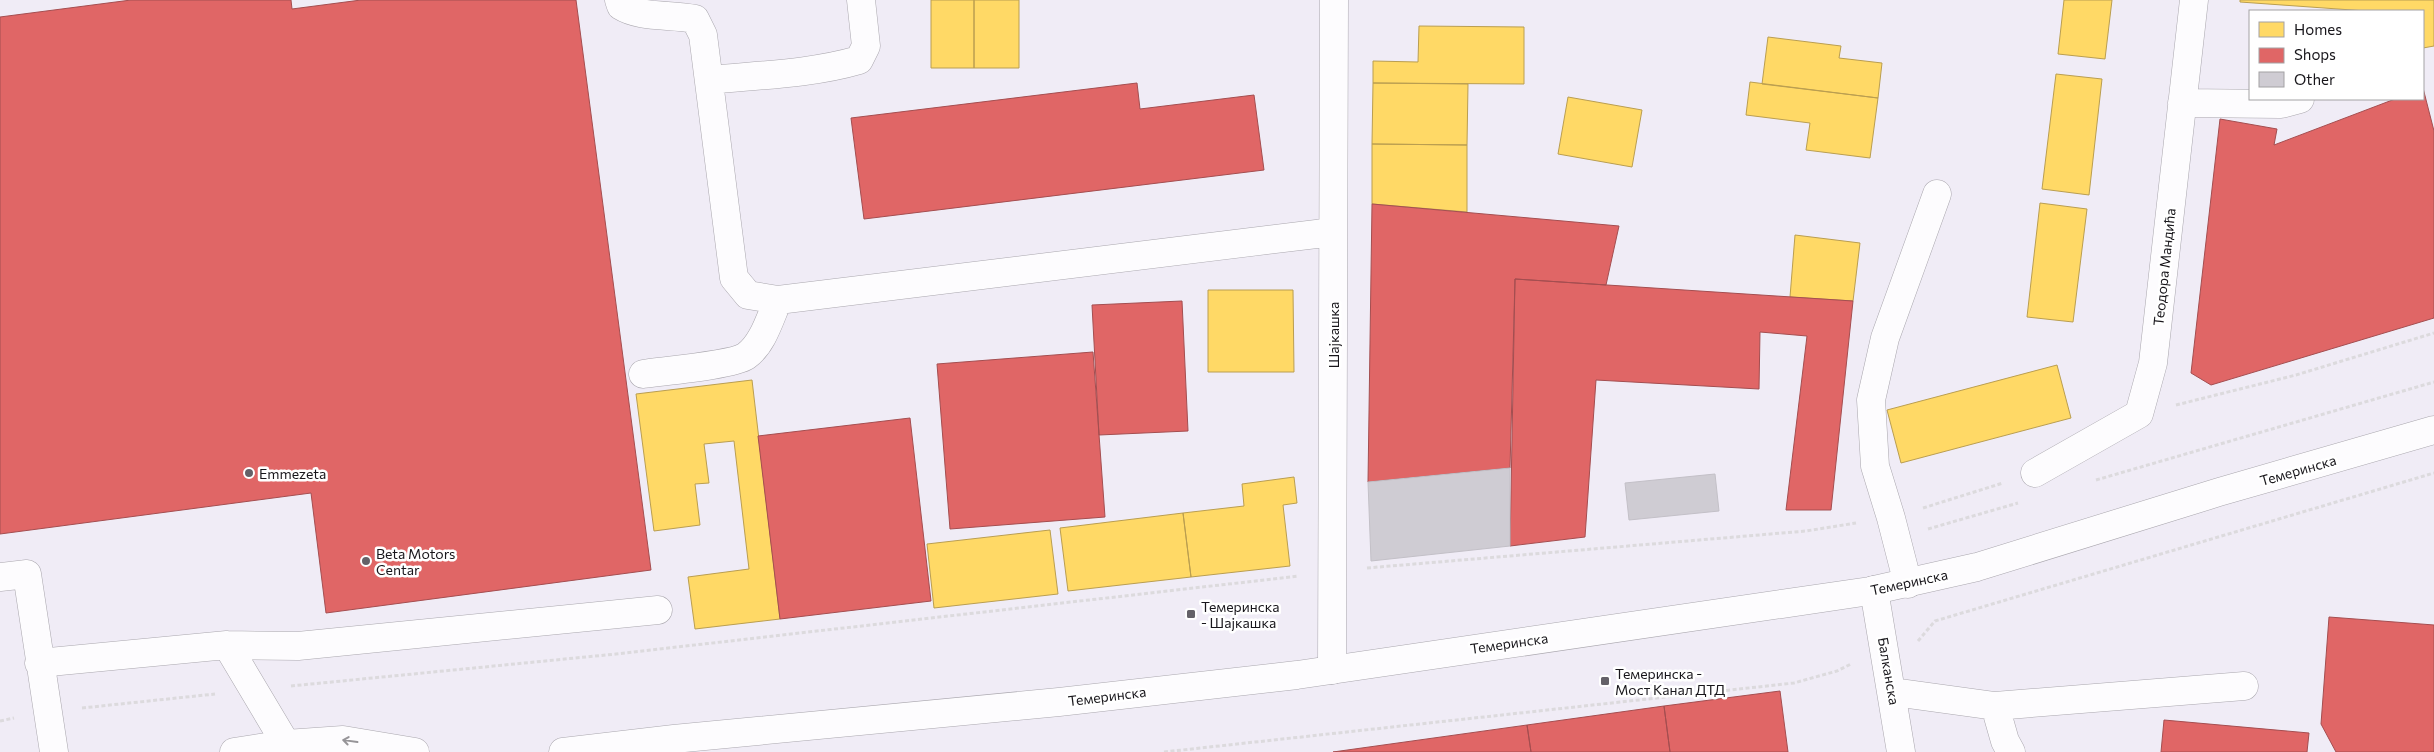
<svg xmlns="http://www.w3.org/2000/svg" width="2434" height="752" font-family="Commissioner,sans-serif">
  <style>
    .homes { fill: #ffd966; stroke: #ba9e50 }
    .shops { fill: #e06666; stroke: #a44e50 }
    .building { fill: #cfccd3; stroke: #c3c0c7 }
    .lines { fill: none; stroke-linecap: round; stroke-linejoin: round }
    .minor-casing { stroke: #aaa7ae; stroke-width: 29 }
    .major-casing { stroke: #aaa7ae; stroke-width: 29 }
    .path { stroke: #dcdadd; stroke-width: 3; stroke-dasharray: 4 2.5; stroke-linecap: butt }
    .minor { stroke: #fdfcfe; stroke-width: 28 }
    .major { stroke: #fdfcfe; stroke-width: 28 }
    .oneway { stroke: #969498 }
    .poi-dot { fill: #646168; stroke: #fff; stroke-width: 2 }
    .labels { text-anchor: middle; dominant-baseline: central; stroke-width: 5; stroke-linejoin: round; paint-order: stroke }
    .street-label { font-size: 14px; fill: #18161b; stroke: #fff }
    .poi-label { font-size: 14px; fill: #18161b; stroke: #fff; text-anchor: start }
  </style>
  <rect width="100%" height="100%" fill="#f0ecf6"/>
  <path class="homes" d="M931 0H974V68H931Z
    M974 0H1019V68H974Z
    M2064 0H2112L2105 59 2058 54Z
    M2240 0H2434V46L2423 48V11H2366L2240 2Z
    M1419 26 1524 27V84L1373 83V61L1418 62Z
    M1768 37 1841 46 1839 58 1882 63 1878 98 1762 84Z
    M2056 74 2102 79 2089 195 2042 189Z
    M1750 82 1878 98 1870 158 1806 150 1810 123 1746 115Z
    M1373 83 1468 84 1467 145 1372 144Z
    M1568 97 1642 110 1632 167 1558 154Z
    M1372 144 1467 145V212L1372 204Z
    M2040 203 2087 209 2073 322 2027 317Z
    M1795 235 1860 243 1853 301 1790 297Z
    M1208 290H1293L1294 372H1208Z
    M2057 365 2071 418 1901 463 1887 410Z
    M752 380 780 619 695 629 688 577 749 569 734 441 704 444 709 483 695 484 700 525 654 531 636 394Z
    M1294 477 1297 503 1283 505 1290 566 1191 577 1183 513 1244 506 1242 484Z
    M1183 513 1191 577 1068 591 1060 528Z
    M1050 530 1058 594 934 608 927 544Z"/>
  <path class="shops" d="M131 0H291L292 9 361 0H576L651 570 326 613 311 493 0 534V17Z
    M1137 83 1140 109 1254 95 1264 170 864 219 851 118Z
    M2423 88 2434 131V318L2211 385 2191 373 2220 119 2277 129 2274 145 2395 99H2423Z
    M1372 204 1619 226 1606 285 1515 279 1510 468 1368 482Z
    M1515 279 1853 301 1831 510H1786L1807 336 1760 332 1759 389 1596 380 1585 537 1510 546Z
    M1182 301 1188 431 1099 435 1092 305Z
    M1093 352 1105 517 950 529 937 364Z
    M910 418 931 601 780 619 758 436Z
    M2329 617 2434 625V752H2336L2321 724Z
    M1780 691 1788 752H1670L1664 706Z
    M1664 706 1670 752H1531L1527 725Z
    M2164 720 2309 733 2307 752H2161Z
    M1527 725 1531 752H1333Z"/>
  <path class="building" d="M1510 468V546L1371 561 1368 482Z
    M1715 474 1719 511 1629 520 1625 483Z"/>
  <g class="lines">
    <defs>
      <path id="minor" d="M619 0 621 6C640 18 671 14 695 19L703 35 734 278 748 295 778 300 1333 232
        M709 80C759 75 811 74 859 60L866 46 861 0
        M2182 103 2281 104 2300 99
        M643 374C663 371 733 365 746 356 763 344 770 318 778 300
        M2035 473 2139 414 2153 363 2194 0
        M0 577 27 574 54 752
        M1908 584 1891 518 1875 466 1871 400 1885 338 1937 194
        M1874 590 1901 752
        M227 645 298 646 658 610
        M39 663 227 645 286 744
        M1332 670 1334 0
        M1893 692 1995 706 2244 686
        M1995 706 2005 741 2011 752"/>
      <path id="major" d="M234 752 286 744 343 740 415 752
        M563 752 674 739 1059 702 1297 675 1870 591 1977 567 2219 492 2434 430"/>
    </defs>
    <use href="#minor" class="minor-casing"/>
    <use href="#major" class="major-casing"/>
    <path class="path" d="M2176 405 2296 375 2434 333
      M2096 480 2434 382
      M1923 508 2003 483
      M1928 529 2018 503
      M1367 568 1806 531 1856 523
      M1918 641 1935 621 2434 473
      M291 686 616 654 1299 576
      M82 708 215 694
      M0 721 14 718
      M1164 752 1794 683 1837 671 1851 664"/>
    <use href="#minor" class="minor"/>
    <use href="#major" class="major"/>
  </g>
  <defs><path id="oneway-shaft" d="M-6 0H5M1.5-3L5.5 0L1.5 3" fill="none" stroke-width="1.6" stroke-linecap="round" stroke-linejoin="round" transform="scale(1.25)"/></defs>
  <use class="oneway" href="#oneway-shaft" transform="translate(350 741) rotate(-172)"/>
  <g class="poi-dot">
    <circle cx="249" cy="473" r="5"/>
    <circle cx="366" cy="561" r="5"/>
    <rect x="1186" y="609" width="10" height="10" rx="2.5"/>
    <rect x="1600" y="676" width="10" height="10" rx="2.5"/>
  </g>
  <g class="labels">
    <g class="street-label">
      <text transform="translate(2164 267) rotate(-84)">Теодора Мандића</text>
      <text transform="translate(1333 335) rotate(-90)">Шајкашка</text>
      <text transform="translate(2298 470) rotate(-16)">Темеринска</text>
      <text transform="translate(1909 582) rotate(-12)">Темеринска</text>
      <text transform="translate(1509 643) rotate(-8)">Темеринска</text>
      <text transform="translate(1889 671) rotate(80)">Балканска</text>
      <text transform="translate(1107 696) rotate(-7)">Темеринска</text>
    </g>
    <g class="poi-label">
      <text x="259" y="473">Emmezeta</text>
      <text x="376" y="553">Beta Motors<tspan x="376" dy="16">Centar</tspan></text>
      <text x="1201" y="606">Темеринска<tspan x="1201" dy="16">- Шајкашка</tspan></text>
      <text x="1615" y="673">Темеринска -<tspan x="1615" dy="16">Мост Канал ДТД</tspan></text>
    </g>
  </g>
  <rect x="2249" y="10" width="175" height="90" fill="#ffffff" stroke="#a3a2a4"/>
  <rect x="2259" y="22" width="25" height="15" fill="#ffd966" stroke="#a3a2a4"/>
  <text x="2294" y="35" font-size="15" fill="#18161b">Homes</text>
  <rect x="2259" y="48" width="25" height="15" fill="#e06666" stroke="#a3a2a4"/>
  <text x="2294" y="60" font-size="15" fill="#18161b">Shops</text>
  <rect x="2259" y="72" width="25" height="15" fill="#cfccd3" stroke="#a3a2a4"/>
  <text x="2294" y="85" font-size="15" fill="#18161b">Other</text>
</svg>
